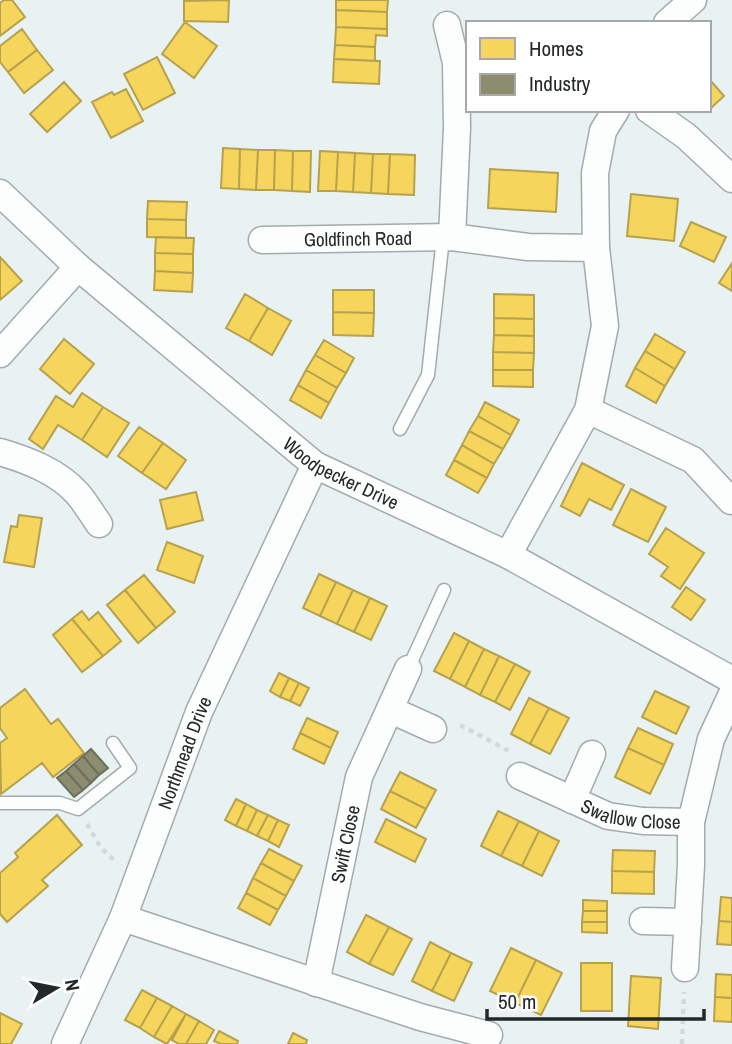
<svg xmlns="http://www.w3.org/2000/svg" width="732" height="1044" font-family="'Archivo Narrow',sans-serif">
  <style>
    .homes { fill: #f6d55c; stroke: #b6a14d; stroke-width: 2 }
    .industry { fill: #8c8c6e; stroke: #6c6e59; stroke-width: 2 }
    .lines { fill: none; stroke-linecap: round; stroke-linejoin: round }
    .service-casing { stroke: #a4abab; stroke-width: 15 }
    .minor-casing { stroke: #a4abab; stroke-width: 29 }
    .path { stroke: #d5d8d8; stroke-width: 4.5; stroke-dasharray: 5 5; stroke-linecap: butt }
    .service { stroke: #fcfdfd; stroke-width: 12 }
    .minor { stroke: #fcfdfd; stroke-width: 26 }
    .labels { text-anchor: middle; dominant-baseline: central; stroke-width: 7; stroke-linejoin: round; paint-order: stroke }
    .street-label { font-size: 19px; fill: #222929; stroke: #fff }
  </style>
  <rect width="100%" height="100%" fill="#e8f2f2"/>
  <path class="homes" d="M4 0H12L25 17 0 36V3Z
    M229 0 228 22 184 21V1Z
    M336 0H388L387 12 336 10Z
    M336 10 387 12V29L336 27Z
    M185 22 217 46 194 78 162 54Z
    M336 27 387 29V36L376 35 375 47 335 45Z
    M22 29 37 50 8 72 0 62V46Z
    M335 45 375 47V61L334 59Z
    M37 50 53 70 24 93 8 72Z
    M157 57 175 93 143 110 124 74Z
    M334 59 380 61 379 84 333 82Z
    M709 79 724 96 709 110Z
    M64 82 81 101 47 132 30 114Z
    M126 89 143 121 111 138 92 102 112 92 114 95Z
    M223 148 240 149 239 189 221 188Z
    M240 149 258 150 256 190 239 189Z
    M258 150H275L274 190H256Z
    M275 150 293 151 292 191 274 190Z
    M293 151H311L310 192 292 191Z
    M320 151 338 152 336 191H318Z
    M338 152 355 153 353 192 336 191Z
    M355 153 373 154 371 193 353 192Z
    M373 154H390L388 194 371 193Z
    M390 154 415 155 414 195 388 194Z
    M490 169 558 173 556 212 488 208Z
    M631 194 678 199 674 241 627 236Z
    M148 201 187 202 186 220 147 219Z
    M147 219 186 220V238L147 237Z
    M691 222 726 237 714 262 680 246Z
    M156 237 194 238 193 254 155 253Z
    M155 253 193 254V273L155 271Z
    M0 257 22 281 0 300Z
    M732 263V291L719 283Z
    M155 271 193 273 192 292 154 290Z
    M333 290H374V313L333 312Z
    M245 294 268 308 249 341 226 328Z
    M494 294 534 295V319L494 318Z
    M268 308 291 321 272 355 249 341Z
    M333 312 374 313 373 336 333 335Z
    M494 318 534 319V336L494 335Z
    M655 334 685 352 675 369 645 351Z
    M494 335 534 336V353L493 352Z
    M64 339 94 364 70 394 40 369Z
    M324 340 354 358 346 373 315 355Z
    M645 351 675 369 665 386 635 368Z
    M493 352 534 353 533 370H493Z
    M315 355 346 373 337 388 306 370Z
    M635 368 665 386 656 403 626 386Z
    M306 370 337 388 329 403 298 385Z
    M493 370H533V387L493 386Z
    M298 385 329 403 321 418 290 400Z
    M82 393 103 407 82 440 58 425 43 449 29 439 56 396 73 407Z
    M485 402 519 420 511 435 478 416Z
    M103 407 129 423 107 457 82 440Z
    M478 416 511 435 503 449 469 431Z
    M139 427 163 443 142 473 118 456Z
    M469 431 503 449 494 464 462 445Z
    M163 443 186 460 166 489 142 473Z
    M462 445 494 464 487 478 454 460Z
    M454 460 487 478 478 493 446 475Z
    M582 463 624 485 611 510 589 499 580 516 561 506Z
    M631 489 666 507 648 542 613 525Z
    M196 492 203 520 167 529 160 500Z
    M19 515 42 518 34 567 4 562 11 526 17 527Z
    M666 528 704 553 680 589 661 576 668 567 649 554Z
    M167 542 203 556 194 583 157 570Z
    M319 574 336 582 320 616 303 608Z
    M144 575 175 612 156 628 125 590Z
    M336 582 353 590 337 624 320 616Z
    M686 587 705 600 691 620 672 607Z
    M125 590 156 628 138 643 107 605Z
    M353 590 370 598 354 632 337 624Z
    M370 598 387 606 371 640 354 632Z
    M82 611 89 620 98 612 121 641 103 656 72 619Z
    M72 619 103 656 82 672 53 635Z
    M454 633 469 641 450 679 434 671Z
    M469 641 484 649 465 687 450 679Z
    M484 649 499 656 480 695 465 687Z
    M499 656 515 664 495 702 480 695Z
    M515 664 530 672 510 710 495 702Z
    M279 673 289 678 280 697 270 691Z
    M289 678 299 683 290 701 280 697Z
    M299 683 309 688 300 706 290 701Z
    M25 689 51 724 58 719 84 753 53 777 42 763 1 794 0 743 7 738 0 728V708Z
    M655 691 689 707 676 734 642 717Z
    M529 698 549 708 530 744 511 734Z
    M549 708 569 718 550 754 530 744Z
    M307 718 338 732 331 748 300 733Z
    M638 728 673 744 664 765 628 748Z
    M300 733 331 748 324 764 293 749Z
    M628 748 664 765 650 794 615 777Z
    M400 772 436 790 426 809 390 791Z
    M390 791 426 809 416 828 381 809Z
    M236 799 246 804 236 826 225 820Z
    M246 804 257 810 247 831 236 826Z
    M257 810 268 815 257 836 247 831Z
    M498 811 519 821 501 856 481 846Z
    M57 815 82 845 42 880 48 886 7 922 0 914V873L18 857 15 853Z
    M268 815 278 820 268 841 257 836Z
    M386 819 426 839 415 862 375 842Z
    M278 820 289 825 279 847 268 841Z
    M519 821 539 831 522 866 501 856Z
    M539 831 559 841 542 876 522 866Z
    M269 849 302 866 294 881 261 863Z
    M613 850 655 851 654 872 612 871Z
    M261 863 294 881 286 896 253 878Z
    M612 871 654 872V894L612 893Z
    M253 878 286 896 278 910 246 893Z
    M246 893 278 910 270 925 238 908Z
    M721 897 732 898V922L719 921Z
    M583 900 607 901V911H583Z
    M583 911H607V922H582Z
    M366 915 389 927 369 964 347 952Z
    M719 921 732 922V945L717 944Z
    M582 922H607V933L582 932Z
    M389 927 412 939 393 975 369 964Z
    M430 942 451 953 432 991 412 981Z
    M511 948 536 960 515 1003 490 991Z
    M451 953 472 963 454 1001 432 991Z
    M536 960 562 973 541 1015 515 1003Z
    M581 963H612V1011H581Z
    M716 974 732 975V998L715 997Z
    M631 976 661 978 658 1029 628 1026Z
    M142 990 157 998 140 1028 125 1020Z
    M715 997 732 998V1022L714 1021Z
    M157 998 172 1006 154 1037 140 1028Z
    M172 1006 186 1014 167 1044 154 1037Z
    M0 1013 22 1024 11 1044H0Z
    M186 1014 199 1021 186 1044H179L172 1040Z
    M199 1021 214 1030 206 1044H186Z
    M219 1031 238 1041 237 1044H221L214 1041Z
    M293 1033 307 1040 306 1044H288Z"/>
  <path class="industry" d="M91 749 108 768 99 775 83 756Z
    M83 756 99 775 91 783 74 764Z
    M74 764 91 783 83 790 66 771Z
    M66 771 83 790 74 797 57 778Z"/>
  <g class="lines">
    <defs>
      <path id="service" d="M400 429 428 375 443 238
        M408 669 444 590
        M0 803H60L78 809 130 768 113 743"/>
      <g id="minor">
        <path d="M667 23 693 0"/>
        <path d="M447 25 456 63 457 128 452 237"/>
        <path d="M649 110 686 136 732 179"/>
        <path id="s1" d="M0 193 78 267 315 465 508 555 732 680"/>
        <path id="s2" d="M262 240 452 237 528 247 596 248"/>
        <path d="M0 354 78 267"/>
        <path d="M588 410 693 460 731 501"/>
        <path d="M0 452C27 460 57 471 77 493 85 502 92 514 99 524"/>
        <path d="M508 555 588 410 605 326 596 248 595 173 603 131 616 110"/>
        <path d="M391 710 433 729"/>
        <path id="s3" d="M520 776 608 816 643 821 691 822"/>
        <path d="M572 800 592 754"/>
        <path d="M123 918 420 1017 489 1035"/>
        <path d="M643 921 688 922"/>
        <path d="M685 968 691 865V822L711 739 732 694"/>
        <path id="s4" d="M316 983 359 777 408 669"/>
        <path id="s5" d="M65 1044 123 918 199 712 315 465"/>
      </g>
    </defs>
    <use href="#service" class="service-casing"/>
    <use href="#minor" class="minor-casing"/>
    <path class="path" d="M460 725 511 752
      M87 824 101 848 115 861
      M682 1044 684 992"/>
    <use href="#service" class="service"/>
    <use href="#minor" class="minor"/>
  </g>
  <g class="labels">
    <g class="street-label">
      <text stroke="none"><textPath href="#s2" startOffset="96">Goldfinch Road</textPath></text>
      <text stroke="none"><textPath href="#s1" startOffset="443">Woodpecker Drive</textPath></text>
      <text stroke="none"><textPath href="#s5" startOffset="315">Northmead Drive</textPath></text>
      <text stroke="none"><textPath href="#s3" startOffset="119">Swallow Close</textPath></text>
      <text stroke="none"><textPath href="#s4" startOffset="142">Swift Close</textPath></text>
    </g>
  </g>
  <rect x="466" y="21" width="245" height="91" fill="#ffffff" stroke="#a7a9a9" stroke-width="2"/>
  <rect x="480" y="38" width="35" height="21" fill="#f6d55c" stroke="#a7a9a9" stroke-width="2"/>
  <text x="529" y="56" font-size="21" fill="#222929">Homes</text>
  <rect x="480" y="74" width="35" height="21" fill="#8c8c6e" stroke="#a7a9a9" stroke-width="2"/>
  <text x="529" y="91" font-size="21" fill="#222929">Industry</text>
  <g transform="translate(56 988) rotate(80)" stroke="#ffffff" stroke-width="5" paint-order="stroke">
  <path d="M0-5L12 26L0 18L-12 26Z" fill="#222929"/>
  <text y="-10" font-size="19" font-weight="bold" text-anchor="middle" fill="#222929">N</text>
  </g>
  <path d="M487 1009v10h217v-10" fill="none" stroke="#222929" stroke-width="3.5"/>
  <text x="498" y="1009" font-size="21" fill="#222929" stroke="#ffffff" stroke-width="5" paint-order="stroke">50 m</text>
</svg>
